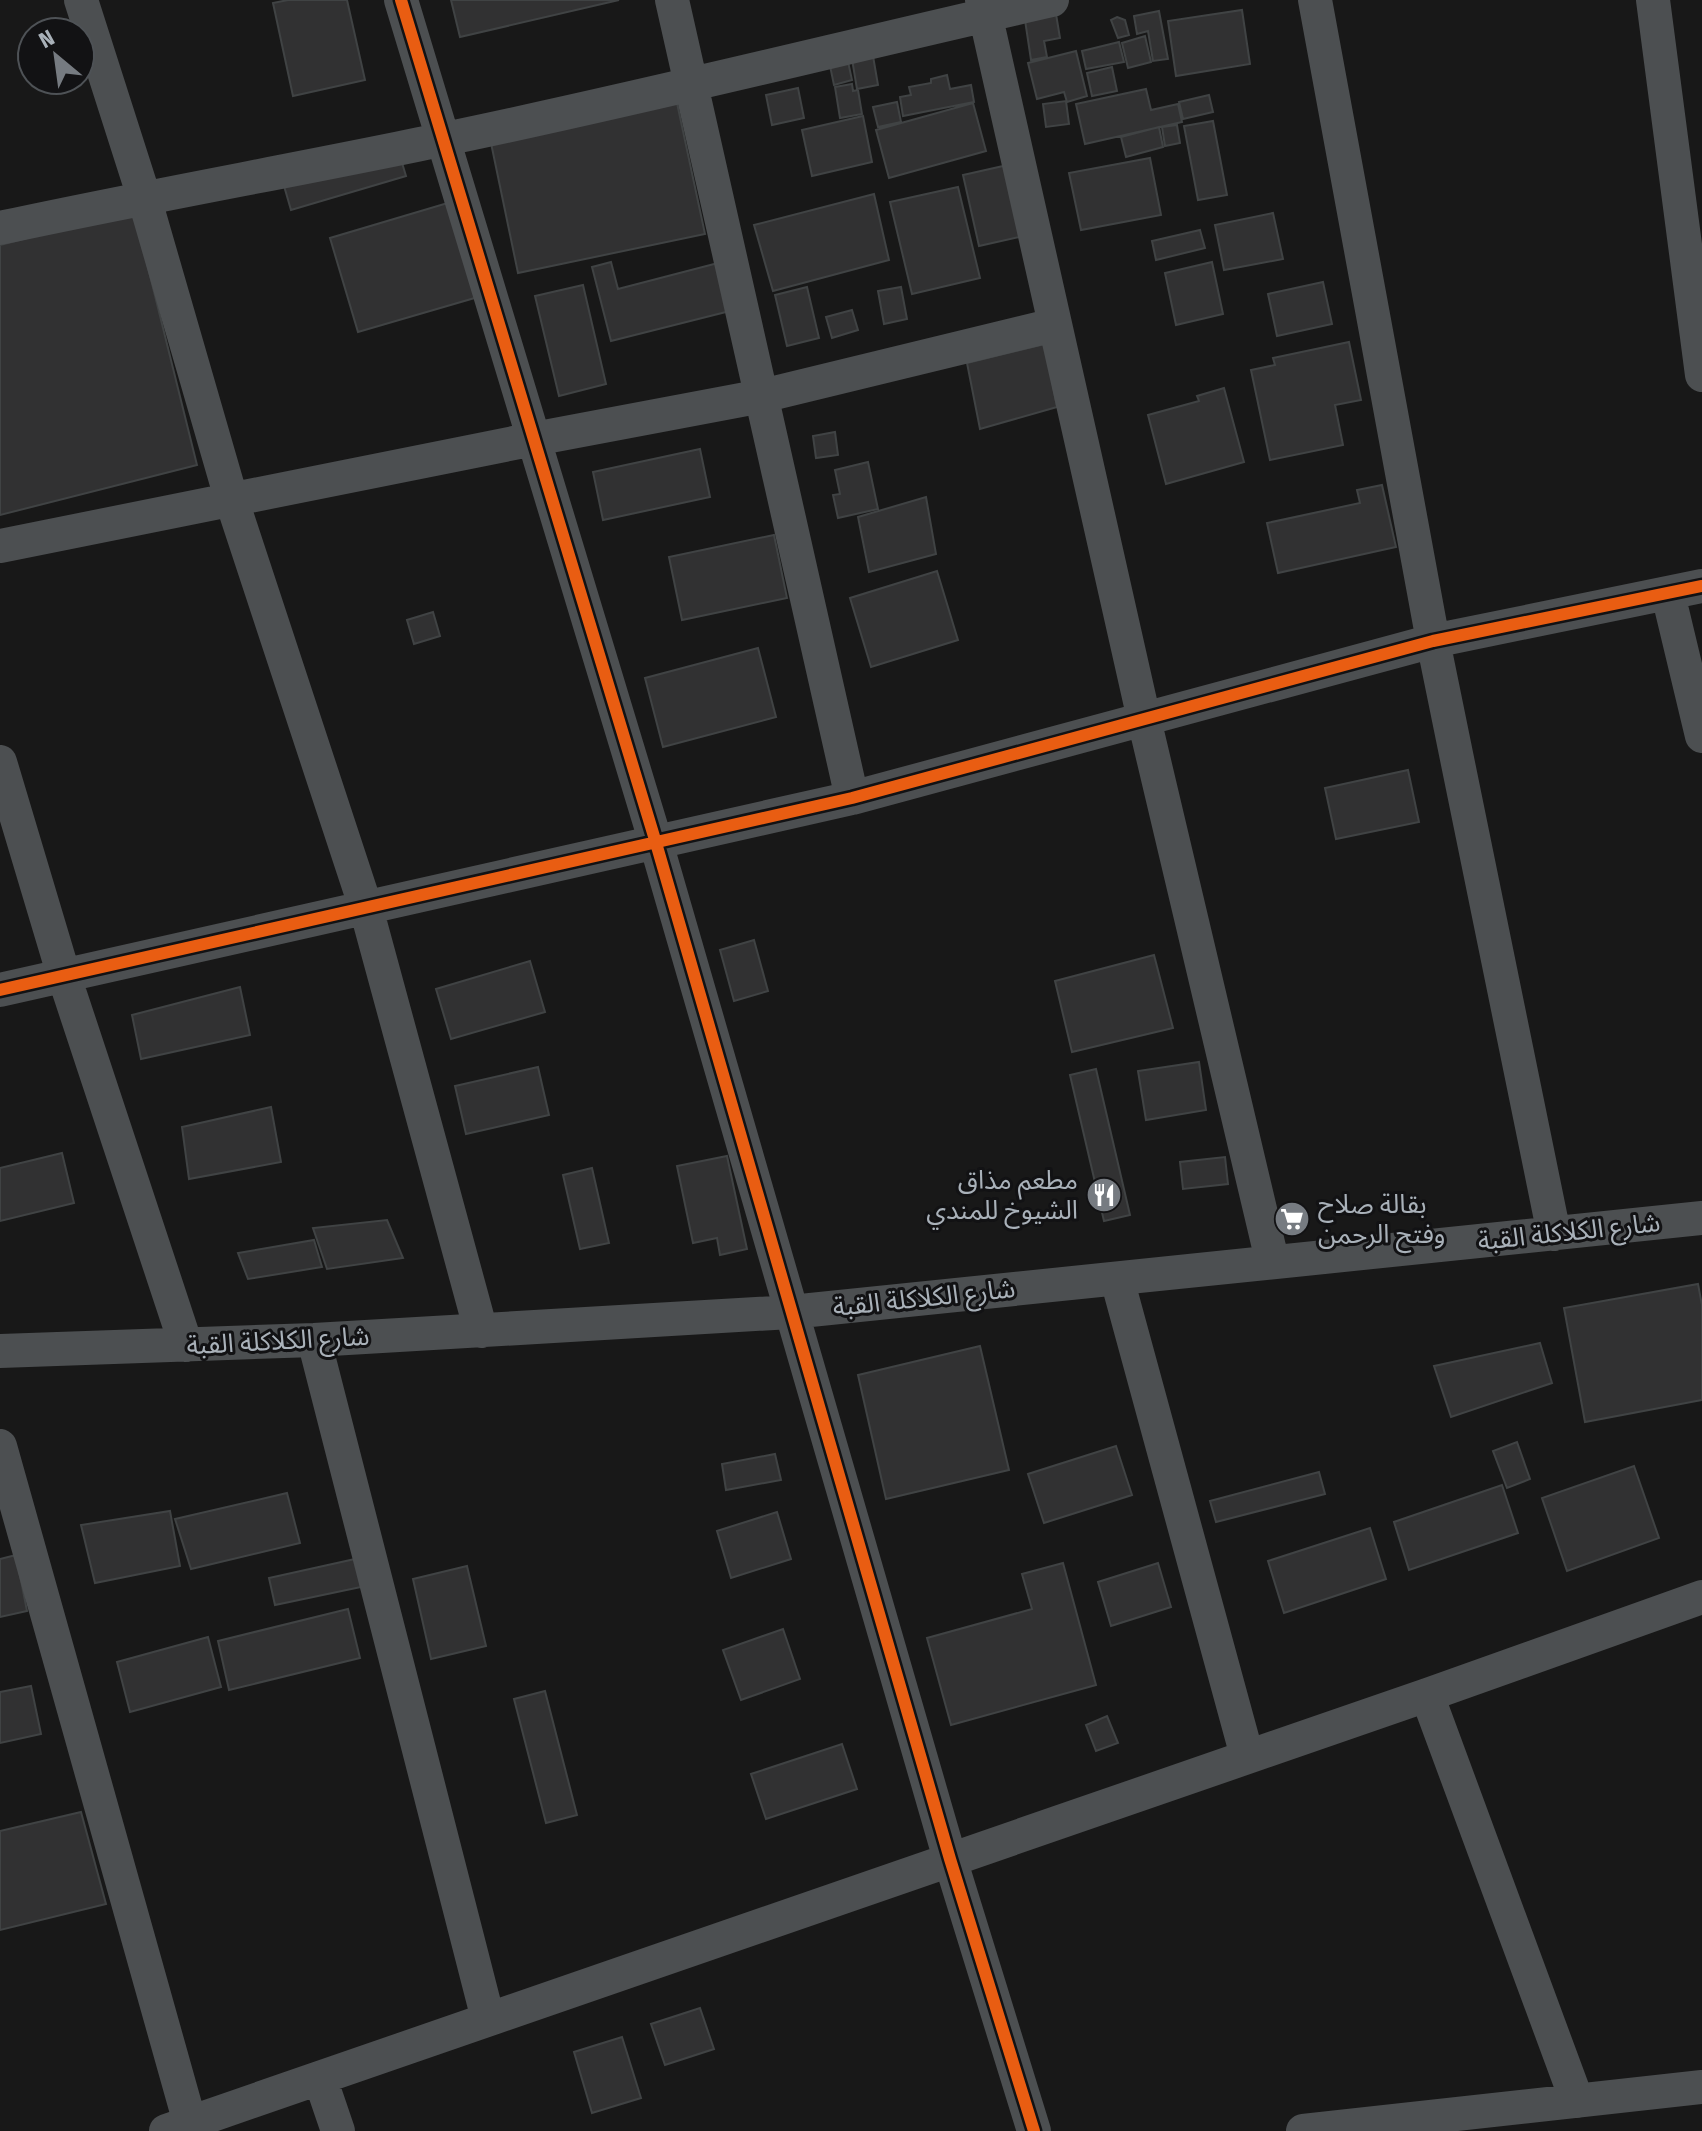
<svg xmlns="http://www.w3.org/2000/svg" width="1702" height="2131" font-family="'Fira Sans Condensed','Noto Sans Arabic',sans-serif">
  <style>
    .building { fill: #313132; stroke: #404344; stroke-width: 2 }
    .lines { fill: none; stroke-linecap: round; stroke-linejoin: round }
    .street { stroke: #4c4f51; stroke-width: 34 }
    .cycleway-casing { stroke: #121214; stroke-width: 17 }
    .cycleway { stroke: #e95d12; stroke-width: 12 }
    .labels { text-anchor: middle; dominant-baseline: central; stroke-width: 6; stroke-linejoin: round; paint-order: stroke }
    .poi-label { font-size: 26px; fill: #a9b1b9; stroke: #121214; text-anchor: end }
    .street-label { font-size: 26px; fill: #a9b1b9; stroke: #121214 }
  </style>
  <rect width="100%" height="100%" fill="#181818"/>
  <path class="building" d="M288 0H347L365 80 293 96 273 3Z
    M451 0H619L460 37Z
    M1242 10 1250 64 1176 76 1168 21Z
    M1159 11 1168 59 1153 61 1148 31 1137 34 1134 16Z
    M1056 14 1060 38 1044 41 1047 57 1031 60 1025 20Z
    M1117 17 1125 20 1129 35 1118 38 1111 20Z
    M1145 36 1151 62 1128 68 1122 43Z
    M1119 42 1124 62 1086 69 1082 51Z
    M1076 51 1087 96 1067 102 1064 92 1037 99 1028 63Z
    M873 56 878 85 857 89 852 59Z
    M847 57 852 80 834 85 829 61Z
    M1112 67 1117 91 1092 96 1087 73Z
    M947 75 950 89 971 85 974 102 903 116 900 97 911 95 909 87 931 83V79Z
    M852 84 853 91 858 90 862 114 840 118 835 87Z
    M798 88 804 118 772 125 766 95Z
    M1146 89 1151 110 1178 104 1182 122 1085 144 1076 104Z
    M1209 95 1213 112 1183 119 1179 102Z
    M1066 101 1069 124 1046 127 1043 104Z
    M897 102 901 122 878 127 873 107Z
    M677 103 705 234 518 273 491 143Z
    M973 103 986 151 889 178 876 130Z
    M863 116 872 162 812 176 802 130Z
    M1213 121 1227 195 1198 200 1184 126Z
    M1177 125 1180 143 1165 146 1162 127Z
    M1159 127 1163 147 1126 157 1121 137Z
    M400 156 406 176 291 210 282 179Z
    M1150 158 1161 215 1081 230 1069 173Z
    M1012 164 1028 235 979 246 963 175Z
    M958 187 980 278 912 294 890 202Z
    M874 194 889 260 773 291 754 225Z
    M451 202 478 297 358 332 330 238Z
    M134 211 197 465 0 515V245Z
    M1273 213 1283 259 1224 270 1215 225Z
    M1200 230 1205 248 1156 260 1152 241Z
    M611 262 618 289 718 263 730 311 611 341 592 267Z
    M1212 262 1223 314 1176 325 1165 273Z
    M1323 282 1332 324 1277 336 1268 294Z
    M583 285 606 384 559 396 535 296Z
    M807 287 819 338 787 346 775 295Z
    M901 287 907 319 884 324 878 291Z
    M852 310 858 330 832 338 826 317Z
    M1349 342 1361 400 1335 405 1343 445 1270 460 1251 370 1275 365 1273 358Z
    M1045 344 1057 407 980 429 967 363Z
    M1224 388 1244 462 1166 484 1148 415 1199 401 1197 396Z
    M835 432 838 455 816 458 813 436Z
    M700 449 710 497 603 520 593 472Z
    M868 462 878 509 838 518 833 495 840 494 835 470Z
    M1382 485 1396 547 1278 573 1267 523 1360 503 1357 490Z
    M926 497 936 554 869 572 858 517Z
    M774 535 787 598 682 620 669 557Z
    M937 571 958 640 871 667 850 598Z
    M433 612 440 636 414 644 407 620Z
    M758 648 776 717 663 747 645 678Z
    M1408 770 1419 822 1336 839 1325 788Z
    M754 940 768 991 734 1001 720 950Z
    M1154 955 1173 1028 1072 1052 1055 981Z
    M530 961 545 1012 451 1039 436 989Z
    M240 987 250 1035 141 1059 132 1015Z
    M1199 1062 1206 1110 1146 1120 1138 1071Z
    M538 1067 549 1115 466 1134 455 1086Z
    M1096 1069 1130 1215 1104 1221 1070 1075Z
    M271 1107 281 1162 189 1179 182 1127Z
    M62 1153 74 1203 0 1221V1168Z
    M727 1156 747 1249 720 1255 717 1238 693 1243 677 1166Z
    M1225 1157 1228 1184 1183 1189 1180 1162Z
    M592 1168 609 1243 580 1249 563 1175Z
    M387 1220 403 1258 327 1269 313 1228Z
    M314 1240 322 1267 248 1279 238 1253Z
    M1698 1284 1702 1305V1400L1585 1422 1564 1308Z
    M1540 1343 1552 1383 1451 1417 1434 1366Z
    M980 1346 1009 1470 886 1499 858 1375Z
    M1517 1442 1530 1479 1507 1488 1493 1451Z
    M1116 1446 1132 1495 1044 1523 1028 1474Z
    M775 1454 781 1480 726 1490 722 1464Z
    M1634 1466 1659 1538 1567 1571 1542 1498Z
    M1319 1472 1325 1494 1216 1522 1210 1501Z
    M1502 1485 1518 1533 1409 1570 1394 1522Z
    M287 1493 300 1543 191 1569 175 1519Z
    M170 1511 180 1566 95 1583 81 1525Z
    M777 1512 791 1559 731 1578 717 1531Z
    M1370 1528 1386 1579 1284 1613 1268 1561Z
    M16 1555 27 1611 0 1617V1559Z
    M355 1559 361 1587 275 1605 269 1578Z
    M1063 1563 1096 1685 951 1725 927 1638 1032 1609 1022 1574Z
    M1158 1563 1171 1607 1111 1626 1098 1582Z
    M467 1566 486 1646 431 1659 413 1579Z
    M348 1609 360 1658 229 1690 218 1641Z
    M783 1629 800 1679 741 1700 723 1650Z
    M208 1637 221 1687 130 1712 117 1662Z
    M31 1686 41 1734 0 1743V1692Z
    M545 1691 577 1815 546 1823 514 1699Z
    M1107 1716 1118 1743 1096 1751 1086 1725Z
    M842 1744 857 1789 766 1819 751 1774Z
    M81 1812 106 1904 0 1930V1831Z
    M700 2008 714 2049 665 2065 651 2024Z
    M622 2037 641 2098 592 2113 574 2052Z"/>
  <g class="lines">
    <path class="street" d="M81 0 144 197 231 498 366 908 481 1331
      M401 0 656 843 950 1859 1034 2131
      M672 0 852 798
      M982 0 1144 719 1272 1260
      M1315 0 1433 641 1554 1234
      M1653 0 1702 375
      M0 228C148 196 297 170 445 139 648 97 849 46 1052 0
      M0 546 534 439 762 396 1054 325
      M1668 594 1702 736
      M0 762 64 976 186 1345
      M0 990 852 798 1433 641 1702 586
      M1117 1279 1247 1756
      M314 1340 488 2019
      M0 1351 314 1340 791 1312 1702 1218
      M0 1446 190 2123
      M1427 1695 1577 2101
      M320 2078 338 2131
      M166 2131 1427 1695 1702 1597
      M1303 2131 1702 2087"/>
    <defs>
      <path id="cycleway" d="M401 0 656 843 950 1859 1034 2131
        M0 990 852 798 1433 641 1702 586"/>
    </defs>
    <use href="#cycleway" class="cycleway-casing"/>
    <use href="#cycleway" class="cycleway"/>
  </g>
  <defs>
    <symbol id="restaurant-disc" viewBox="-11 -11 22 22"><circle r="9.5" fill="#767b81" stroke="#121214"/><path d="M-5-6h1v4h1v-4h1v4h1v-4h1v5L-1.5 .5V6h-2V.5L-5-1ZM5-6V6H3V1.5H1.5Q1.5-4 5-6Z" fill="#fff"/></symbol>
    <symbol id="supermarket-disc" viewBox="-11 -11 22 22"><circle r="9.5" fill="#767b81" stroke="#121214"/><path d="M-6-5.5h2.5l.6 2H6L4.5 2H-2.5L-4.4-4H-6ZM-1.5 3.2a1.3 1.3 0 1 0 .1 0ZM3 3.2a1.3 1.3 0 1 0 .1 0Z" fill="#fff"/></symbol>
  </defs>
  <g fill-rule="evenodd">
    <use href="#restaurant-disc" x="1084" y="1175" width="40" height="40"/>
    <use href="#supermarket-disc" x="1272" y="1199" width="40" height="40"/>
  </g>
  <g class="labels">
    <g class="poi-label">
      <text x="1078" y="1180">مطعم مذاق<tspan x="1078" dy="30">الشيوخ للمندي</tspan></text>
      <text x="1318" y="1204" text-anchor="start">بقالة صلاح<tspan x="1318" dy="30">وفتح الرحمن</tspan></text>
    </g>
    <g class="street-label">
      <text transform="translate(1569 1232) rotate(-6)">شارع الكلاكلة القبة</text>
      <text transform="translate(924 1298) rotate(-6)">شارع الكلاكلة القبة</text>
      <text transform="translate(278 1341) rotate(-3)">شارع الكلاكلة القبة</text>
    </g>
  </g>
  <g transform="translate(56 56) rotate(331)"><circle r="38" fill="#121214" stroke="#4e5256" stroke-width="2"/>
  <path d="M0-6L14 30L0 20L-14 30Z" fill="#767b81"/>
  <text y="-12" font-size="22" font-weight="bold" text-anchor="middle" fill="#a9b1b9">N</text>
  </g>
</svg>
